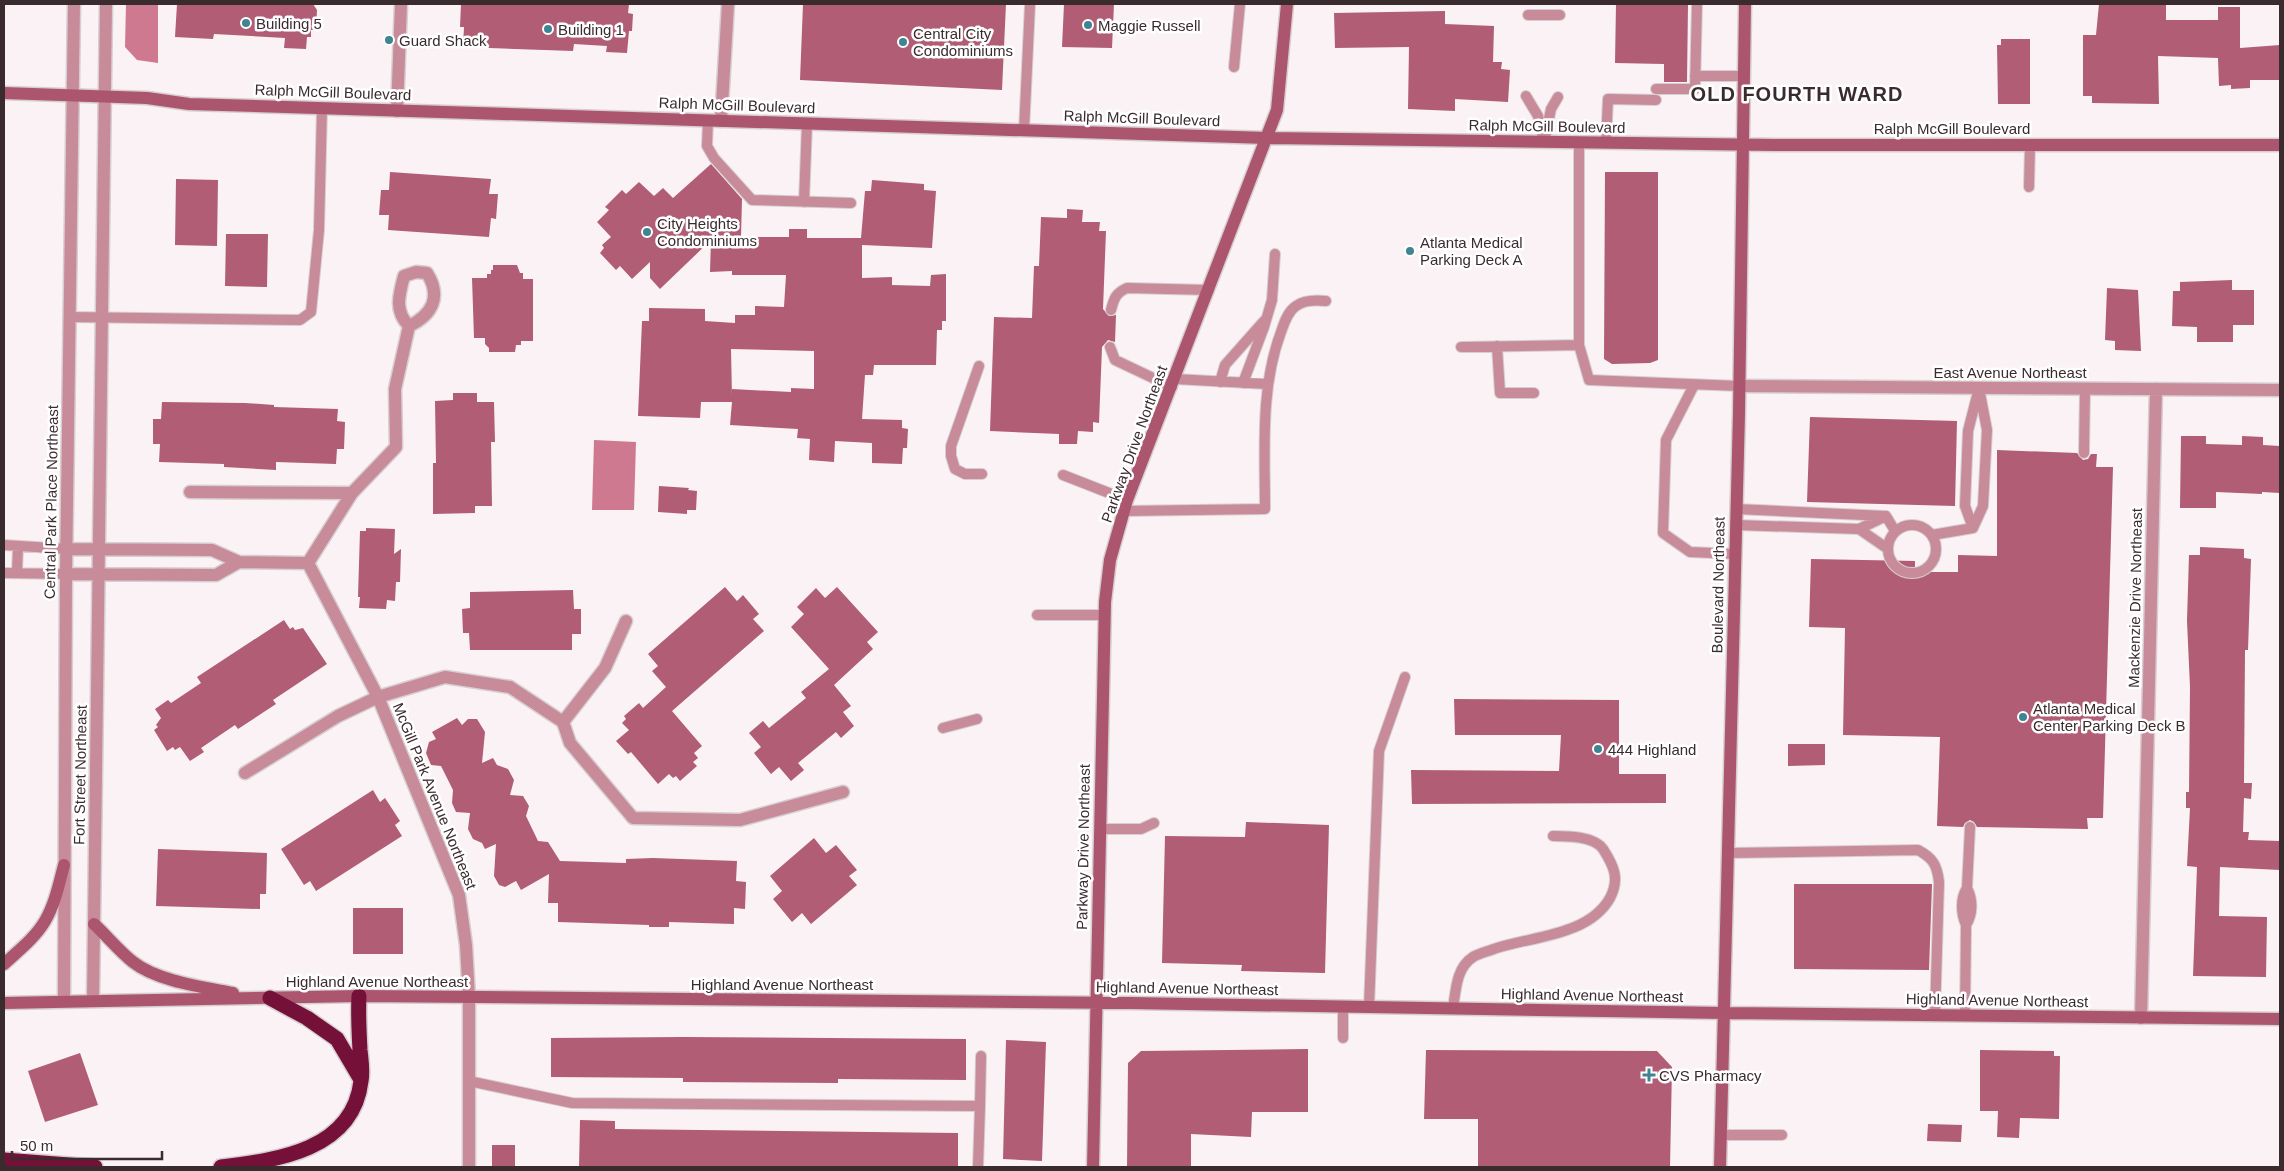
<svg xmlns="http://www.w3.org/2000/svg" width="2284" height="1171" font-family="Arial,sans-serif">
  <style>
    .water { fill: #cf7991 }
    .building { fill: #b05d75; fill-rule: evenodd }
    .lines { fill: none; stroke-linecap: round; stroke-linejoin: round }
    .lane-casing { stroke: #d7ced1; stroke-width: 12 }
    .street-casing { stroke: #d7ced1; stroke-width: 15 }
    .secondary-casing { stroke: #d7ced1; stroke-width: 15 }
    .highway-casing { stroke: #d7ced1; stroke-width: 18 }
    .lane { stroke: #c78b9a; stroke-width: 10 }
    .street { stroke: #c78b9a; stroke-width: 12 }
    .secondary { stroke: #ac556f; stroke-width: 12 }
    .highway { stroke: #751039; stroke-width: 15 }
    .poi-dot { fill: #3f8492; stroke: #fff; stroke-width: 2 }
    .labels { text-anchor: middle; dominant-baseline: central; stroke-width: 5; stroke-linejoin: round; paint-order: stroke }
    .poi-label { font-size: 15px; fill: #3a2b2f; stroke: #fff; text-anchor: start }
    .street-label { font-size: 15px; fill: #3a2b2f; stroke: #fff }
    .district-label { font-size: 20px; font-weight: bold; letter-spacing: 1px; fill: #3a2b2f; stroke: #fff }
  </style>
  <rect width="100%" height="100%" fill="#faf2f4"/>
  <path class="water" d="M126 4H158V63L137 60 125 47Z
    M594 440 636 442 634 510H592Z"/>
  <path class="building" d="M177 4H313L317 10 316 30H311V37H307L306 49 284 48 285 38 214 34 213 39 175 37Z
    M461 4H629L628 13 633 14 632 31H629L627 53 606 52 607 46 574 44 573 51 463 47 464 27H460Z
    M803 4H1006L1002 90 800 80Z
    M1064 4H1114L1112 48 1062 47Z
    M1616 4H1688L1687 82H1664V64L1615 63Z
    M2099 4H2166V20H2218V7H2240V48L2280 45V80H2250V88L2231 89V85L2219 86 2218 58 2158 56 2159 104 2092 103V96H2083V35H2096Z
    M1445 11V24L1494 26 1493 62H1502L1501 69 1510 70 1508 102 1455 99V111L1408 109 1409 47 1335 48 1334 13Z
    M2001 39H2030V104H1998L1997 45H2001Z
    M711 164 742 199 741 237H789V229H807V238H861L865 191H871L872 180 924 184V190L936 191 932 248 862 245V278L892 277V285L930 286 931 275 946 274V321H942V330H937L936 365H874L873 375H865L862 419 902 420V428L908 429 907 448H903L902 464 872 463V443L835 441 834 462 809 460 810 439 797 438 798 429 730 425 732 402H701L700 418 638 416 642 321H649V308L705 309V321L735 323V315H755V306L784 307 786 275H732V271L710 272 711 240 660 289 650 278V262L632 279 620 266 616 270 600 253 604 248 602 245 611 237 597 222 609 210 605 207 622 190 626 194 639 182 654 196 663 188 673 198ZM731 349 814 351V389L791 388V392L732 389V397Z
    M390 172 491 179 489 194H498L496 219 491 218 489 237 388 230 389 215H379L381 190H389Z
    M1605 172H1658V360L1650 363 1612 364 1604 359Z
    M176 179 218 180 217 246 175 245Z
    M1067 209 1083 210 1082 222H1100L1099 231H1106L1103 309 1109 316 1116 315 1115 342 1108 340 1102 347 1099 423 1093 422V432L1078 431 1077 444H1059V434L990 431 994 317 1032 318 1034 266H1039L1041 217 1067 218Z
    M226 234H268L267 287 225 286Z
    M493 265H517L520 273H523V279H533V341H521V345H516L515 352H489V348L485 344V338H474L472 278H487V274H491V270H493Z
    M2232 280V290H2254V325H2233V342H2197V327L2172 326 2173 291H2180V282Z
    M2107 288 2138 290 2141 351 2115 350V341L2105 340Z
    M453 393H477V402H494L495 442H491L492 506H475V513L433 514V463H436L435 401 453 400Z
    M162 402 245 403 274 405V407L338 409 337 421 345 422 344 449H337L336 464 276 462V470L224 467V464L159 462 160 444H153V419H161Z
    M1810 417 1957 421 1955 506 1807 502Z
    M2181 436H2206V444L2242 445V436L2263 437V445L2280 446V493L2262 492V494L2216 492V508H2180Z
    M1997 450 2077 453 2083 460 2088 459 2091 454H2097L2096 467H2113L2103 818H2087L2088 829 1977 827 1974 822 1970 820 1965 823 1963 827 1937 826 1940 737 1843 735 1845 628 1809 627 1811 559 1915 561V572H1958V555L1997 556Z
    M659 486 689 488 688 490 697 491 696 510H687V514L658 512Z
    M366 528 395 529 394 554 401 549 400 582H396L395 601 387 600 386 609 359 608 360 597H358L360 531H366Z
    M2200 547 2244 549V558L2251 559 2248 650H2245L2244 783H2252L2251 799 2244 798 2243 832H2249L2248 840 2280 841V870L2220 867 2219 916 2267 917 2266 977 2193 976 2197 867 2187 866 2190 808H2186V792H2189L2190 687 2187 621 2189 555H2200Z
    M725 587 737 601 743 595 759 614 753 619 764 631 672 711 702 746 694 753 698 758 693 762 697 766 680 781 676 776 673 778 669 774 658 784 631 752 628 754 616 741 629 730 622 723 626 719 624 716 639 703 643 708 666 687 652 671 658 666 648 654Z
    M837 587 878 632 867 642 873 649 834 685 851 706 843 712 854 726 841 738 836 732 798 763 804 770 791 781 779 767 771 774 754 753 761 747 749 733 763 721 769 728 806 698 801 692 829 669 791 627 804 614 797 607 816 588 825 598Z
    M573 590 574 609H581V634H572V650H470L469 633H463L462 609 470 608V592Z
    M284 620 290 629 293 627 295 630 303 628 327 664 273 700 276 704 238 729 235 725 201 748 204 752 190 761 180 747 175 750 173 747 167 751 154 730 158 727 156 725 161 718 155 709 168 700 171 703 201 683 197 677Z
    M1454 699 1619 700V774H1666V803L1412 804 1411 770 1559 771 1561 735H1455Z
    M457 718 462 725 468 719H477L485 732 482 763 493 758 497 765 508 769 514 780 510 795 523 796 529 806 526 816 538 841 548 842 560 861 626 863V859L653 858 737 861 736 881 746 882 745 909 734 908V924L669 922V927H649V925L558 922V903H548L549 874 521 890 516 881 505 887 499 885 494 876 496 844 485 849 482 843 473 839 468 829 470 813 456 812 452 803 453 790 441 766 431 765 426 753 429 742 436 739 432 732Z
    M1788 744H1825V765L1788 766Z
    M373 790 380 802 385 798 400 821 395 825 402 836 316 891 310 881 304 885 281 849Z
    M1246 822 1329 825 1325 973 1241 971 1242 965 1162 963 1165 836 1245 837Z
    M814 838 826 853 836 845 857 870 849 876 857 885 811 924 802 913 792 922 773 899 782 891 770 876Z
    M158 849 267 853 266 894H260V909L156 906Z
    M1794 884H1932L1929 970 1794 969Z
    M353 908H403V954H353Z
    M683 1037 966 1039V1080L838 1079V1083L683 1082V1078L551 1077V1038Z
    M1006 1040 1046 1042 1042 1161 1003 1159Z
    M1308 1049V1112H1252L1251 1137 1191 1134V1167H1127L1128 1063 1141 1051Z
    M1426 1050 1657 1051 1672 1067 1670 1167H1478V1119H1424Z
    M1980 1050 2054 1051V1056H2060L2059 1119 2020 1118 2019 1138 1997 1137 1998 1111H1980Z
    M80 1053 98 1105 45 1122 28 1071Z
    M580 1120 615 1121V1129L958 1133V1167H579Z
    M1928 1124 1962 1125 1961 1142 1927 1141Z
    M492 1145H515V1167H492Z"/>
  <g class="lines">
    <defs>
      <path id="lane" d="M1528 15H1560
        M1234 67 1240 4
        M1695 76H1744
        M1656 89H1695L1697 4
        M1526 96 1538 116 1544 142
        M708 121 707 146 714 158 752 200 851 203
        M1024 131 1030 4
        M1545 138 1551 109 1558 97
        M1606 143 1608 99 1656 100
        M2029 187 2030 145
        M804 202 807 124
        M1111 310C1114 298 1116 293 1127 288L1209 290
        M69 317 300 320 311 312 319 230 322 108
        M1579 345 1589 380 1739 386
        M1497 346 1500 393H1534
        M1110 347 1115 360 1172 387
        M1461 347 1579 345V142
        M979 366 951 446V456L955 469 965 474H982
        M1175 379 1267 384
        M1220 382 1225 365 1264 321
        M1243 383 1264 327 1272 300 1275 254
        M1694 385 1666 440 1663 533 1690 552 1735 554
        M1979 388 1987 430 1983 506 1973 528 1965 506 1968 431Z
        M2084 453 2085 389
        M1063 475 1127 500
        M1736 509 1885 516
        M1124 511 1265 509C1265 450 1260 388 1281 332 1284 323 1288 311 1296 306 1304 300 1316 300 1326 301
        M1888 549a24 24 0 1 1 48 0a24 24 0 1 1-48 0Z
        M1736 525 1859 529 1886 516 1895 531
        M1859 529 1888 549
        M1932 535 1973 528
        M4 545 67 549
        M4 573 66 574
        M17 573 18 546
        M1037 615H1105
        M943 728 977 719
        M1100 829H1141L1154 823
        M1728 853 1918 850C1933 858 1937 865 1939 882L1935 1015
        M1966 925C1973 914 1973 900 1967 888L1970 827
        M1343 1006V1038
        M1369 1007 1379 751 1405 677
        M1453 1008C1456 990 1456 968 1473 957 1478 954 1485 952 1491 950 1529 936 1588 937 1610 898 1620 879 1614 866 1603 849 1594 836 1567 836 1553 836
        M1965 1015 1966 925C1961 913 1960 899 1967 888
        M469 1081 572 1103 980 1106 978 1167
        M980 1106 981 1056
        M1721 1135H1782"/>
      <path id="street" d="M397 111 401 4
        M721 121 728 4
        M1739 386 2280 390
        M190 492 352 493 396 447 395 389 409 326C394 311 399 295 404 276L416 272 427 273C442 297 432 315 409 326
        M67 549 212 550 239 562 308 563 352 493
        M308 563 378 697 445 677 510 687 563 722 605 668 626 621
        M66 574 216 575 239 562
        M563 722 570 743 633 818 740 820 843 792
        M245 773 338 716 378 697 459 895 466 945 469 997V1167
        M93 1000 106 4
        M64 1001 66 574 74 4
        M2141 1018 2156 389"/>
      <path id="secondary" d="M4 93 147 98 189 104 1267 138 1774 145H2280
        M94 924C107 936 119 951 133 962 157 981 203 987 233 993
        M4 964C18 951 35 938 45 921 55 904 59 884 64 865
        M4 1003 359 996 1131 1003 1724 1013 2280 1019
        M1093 1167 1105 602 1110 560 1127 500 1277 110 1287 4
        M1720 1167 1739 413 1745 4"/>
      <path id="highway" d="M270 998 307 1018 337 1039 360 1078
        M4 1160 95 1167
        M221 1167C278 1160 353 1150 361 1081 363 1071 361 1060 360 1050 359 1032 358 1014 359 996"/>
    </defs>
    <use href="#lane" class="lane-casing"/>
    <use href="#street" class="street-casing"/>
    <use href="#secondary" class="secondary-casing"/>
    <use href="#highway" class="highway-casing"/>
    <use href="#lane" class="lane"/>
    <use href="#street" class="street"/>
    <use href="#secondary" class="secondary"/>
    <use href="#highway" class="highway"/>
  </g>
  <g class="poi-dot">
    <circle cx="246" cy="23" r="5"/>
    <circle cx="1088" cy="25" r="5"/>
    <circle cx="548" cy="29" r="5"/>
    <circle cx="389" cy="40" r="5"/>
    <circle cx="903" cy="42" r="5"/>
    <circle cx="647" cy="232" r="5"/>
    <circle cx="1410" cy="251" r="5"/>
    <circle cx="2023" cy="717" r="5"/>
    <circle cx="1598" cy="749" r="5"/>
    <path d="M1646.5 1067.5h5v5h5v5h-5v5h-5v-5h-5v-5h5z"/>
  </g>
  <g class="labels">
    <g class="poi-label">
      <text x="256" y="23">Building 5</text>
      <text x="1098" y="25">Maggie Russell</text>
      <text x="558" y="29">Building 1</text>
      <text x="913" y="33">Central City<tspan x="913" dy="17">Condominiums</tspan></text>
      <text x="399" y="40">Guard Shack</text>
      <text x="657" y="223">City Heights<tspan x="657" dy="17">Condominiums</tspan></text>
      <text x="1420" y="242">Atlanta Medical<tspan x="1420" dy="17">Parking Deck A</tspan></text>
      <text x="2033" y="708">Atlanta Medical<tspan x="2033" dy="17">Center Parking Deck B</tspan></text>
      <text x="1608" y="749">444 Highland</text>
      <text x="1659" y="1075">CVS Pharmacy</text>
    </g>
    <g class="street-label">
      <text transform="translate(333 92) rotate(2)">Ralph McGill Boulevard</text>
      <text transform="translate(737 105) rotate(2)">Ralph McGill Boulevard</text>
      <text transform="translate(1142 118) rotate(2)">Ralph McGill Boulevard</text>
      <text transform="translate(1547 126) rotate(1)">Ralph McGill Boulevard</text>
      <text x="1952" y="128">Ralph McGill Boulevard</text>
      <text x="2010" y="372">East Avenue Northeast</text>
      <text transform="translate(1134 444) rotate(-70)">Parkway Drive Northeast</text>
      <text transform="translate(51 502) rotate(-89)">Central Park Place Northeast</text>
      <text transform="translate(1718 585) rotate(-89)">Boulevard Northeast</text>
      <text transform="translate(2135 598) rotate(-89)">Mackenzie Drive Northeast</text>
      <text transform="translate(80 775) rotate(-89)">Fort Street Northeast</text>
      <text transform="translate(435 796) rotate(68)">McGill Park Avenue Northeast</text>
      <text transform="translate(1083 847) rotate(-89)">Parkway Drive Northeast</text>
      <text x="377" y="981">Highland Avenue Northeast</text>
      <text x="782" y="984">Highland Avenue Northeast</text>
      <text transform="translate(1187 988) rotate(1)">Highland Avenue Northeast</text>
      <text transform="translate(1592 995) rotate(1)">Highland Avenue Northeast</text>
      <text transform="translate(1997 1000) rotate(1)">Highland Avenue Northeast</text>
    </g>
    <g class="district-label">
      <text x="1797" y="94">OLD FOURTH WARD</text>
    </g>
  </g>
  <rect width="2284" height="1171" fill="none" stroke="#3a2b2f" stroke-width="10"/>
  <path d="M12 1151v8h150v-8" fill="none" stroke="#3a2b2f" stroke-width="2.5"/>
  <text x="20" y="1151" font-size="15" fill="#3a2b2f" stroke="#ffffff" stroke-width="4" paint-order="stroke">50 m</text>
</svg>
